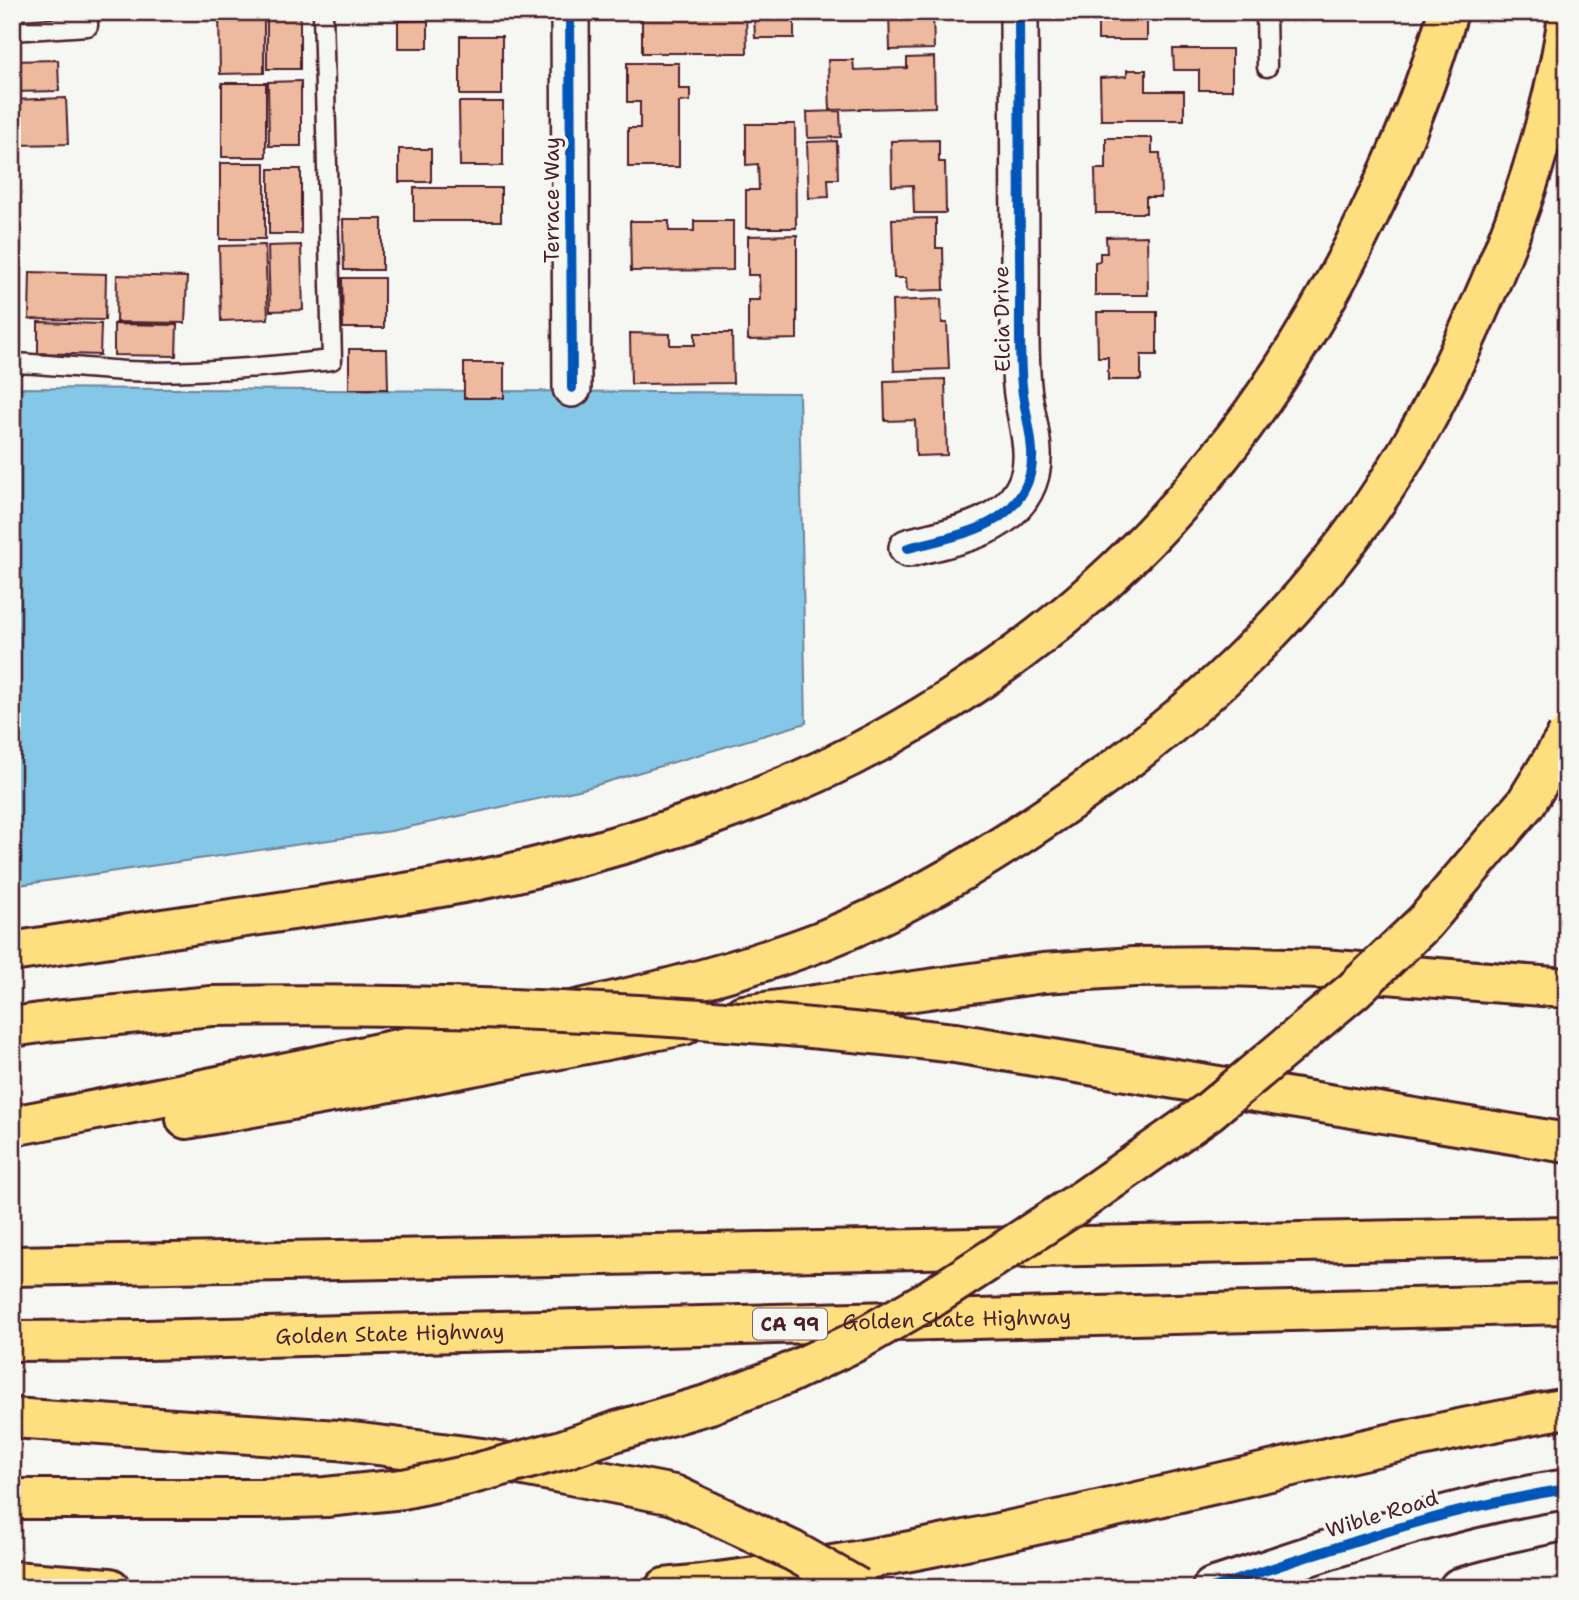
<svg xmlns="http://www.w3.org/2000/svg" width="1579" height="1600" font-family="'Shantell Sans',sans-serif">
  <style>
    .water { fill: #85c7e6; stroke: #6d849b; stroke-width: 2 }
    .building { fill: #eeba9f; stroke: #4a1f2b; stroke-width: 2 }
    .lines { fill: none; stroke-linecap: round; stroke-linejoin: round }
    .lane-casing { stroke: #4a1f2b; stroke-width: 23 }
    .street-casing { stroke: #4a1f2b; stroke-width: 42 }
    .secondary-casing { stroke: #4a1f2b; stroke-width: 44 }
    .highway-casing { stroke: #4a1f2b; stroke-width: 44 }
    .lane { stroke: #f6f6f2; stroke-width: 18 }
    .street { stroke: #f6f6f2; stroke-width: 37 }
    .secondary { stroke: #f6f6f2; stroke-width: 38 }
    .highway { stroke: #fedf80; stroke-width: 38 }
    .highway-bridge-casing { stroke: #4a1f2b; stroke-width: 44; stroke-linecap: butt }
    .highway-bridge { stroke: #fedf80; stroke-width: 38 }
    .cycleway-casing { stroke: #f6f6f2; stroke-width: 15 }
    .cycleway { stroke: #0057b8; stroke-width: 10 }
    .labels { text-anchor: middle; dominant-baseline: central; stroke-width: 7; stroke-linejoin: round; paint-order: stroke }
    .shield { fill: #f6f6f2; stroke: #7e6067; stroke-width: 2 }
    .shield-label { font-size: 19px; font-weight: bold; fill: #4a1f2b }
    .street-label { font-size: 21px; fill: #4a1f2b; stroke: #f6f6f2 }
  </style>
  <rect width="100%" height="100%" fill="#f6f6f2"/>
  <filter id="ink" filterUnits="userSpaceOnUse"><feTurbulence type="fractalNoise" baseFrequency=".0143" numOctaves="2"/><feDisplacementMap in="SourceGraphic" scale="14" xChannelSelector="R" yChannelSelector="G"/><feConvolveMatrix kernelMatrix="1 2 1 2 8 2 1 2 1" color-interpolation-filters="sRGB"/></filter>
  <g filter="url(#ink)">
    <path class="water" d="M12 388 799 393 806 723 583 789 391 831 12 886Z"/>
    <path class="building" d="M219 12H264V73L220 74Z
      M267 12H300V69H267Z
      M642 12H683V15H706V12H746L747 53H642Z
      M754 12H794V38H755Z
      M889 12H933L934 49 890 50Z
      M1093 12H1147V40H1098V20H1093Z
      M428 20V48H398V21Z
      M460 36H502V95H460Z
      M1173 49H1232V90H1199V70H1174Z
      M934 57 935 107 830 110 828 60H853L854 70 907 68V58Z
      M58 60 59 91 12 92V61Z
      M627 63H679V89H690V101L679 102V167H628V128H640V102H627Z
      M1127 70H1146V91H1184V120H1101L1100 78 1127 76Z
      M301 81V146H269L268 82Z
      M222 83H266V157H222Z
      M66 98 68 144 12 145V100Z
      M459 102H503V166H460Z
      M840 111 841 137 808 138 807 112Z
      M746 124H795L796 228H746V190H759L758 164 746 165Z
      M1106 138H1152V153H1160L1161 197H1146V213H1096L1095 169H1106Z
      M939 140V162H945L946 213H914L913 185 892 186 891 141Z
      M837 141 838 179H828L829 197 809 198 807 142Z
      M399 149H431V182H399Z
      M220 163H265V239H220Z
      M269 169H301V234H269Z
      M414 188H501V221H414Z
      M936 218V248H943L944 290 907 291 906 278H894L892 219Z
      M343 219H382V270H344Z
      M630 221H669V231H694V221H733V270L631 271Z
      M797 235V339L748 340V300H760L759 275H748V236Z
      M1147 236 1148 295H1095V262L1100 261V253H1107L1106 237Z
      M265 245 268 319 221 321 219 246Z
      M301 245 303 310 270 311 268 246Z
      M30 272 106 274 105 320 29 319Z
      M117 275 187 277 185 323 116 322Z
      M342 278H384V328H343Z
      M941 299 942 323H947L949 369 894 371 892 301Z
      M1097 312H1157V355H1141V380H1108V357H1098Z
      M38 322 101 324 100 355 38 353Z
      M114 324 177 325 176 356 114 355Z
      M630 333 670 334V345H695V333H732L733 383 631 384Z
      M349 349H387L388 389H349Z
      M464 363H504V398H464Z
      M945 379 947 455 916 456 915 420 885 421 884 381Z"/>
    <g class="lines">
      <defs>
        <path id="lane" d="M1266 12 1267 67
          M12 31 88 26V12
          M12 363C50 364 88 369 126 371 195 374 263 367 332 360L323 12"/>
        <path id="street" d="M570 12 572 388
          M908 548C949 537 1002 531 1024 490 1042 457 1025 421 1022 386 1018 344 1021 300 1020 258 1020 176 1020 94 1019 12"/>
        <path id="secondary" d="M1212 1588C1329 1550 1445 1507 1567 1489
          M1459 1588 1515 1573 1567 1562"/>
        <g id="highway">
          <path d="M12 952C110 936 208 923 306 908 380 897 453 887 525 870 648 840 771 801 882 740 1102 619 1259 445 1367 219 1399 153 1428 84 1448 12"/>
          <path d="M743 1015 1043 973 1134 967 1225 966 1322 969 1567 988"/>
          <path d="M12 1027 54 1021 212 1006"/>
          <path d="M955 1043 1567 1143"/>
          <path d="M186 1119 364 1087 684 1025"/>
          <path d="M12 1126C172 1096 331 1064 490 1029 599 1005 717 981 821 941 902 909 976 865 1048 816 1203 712 1333 588 1424 423 1444 387 1461 348 1478 311 1520 217 1550 127 1567 24"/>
          <path d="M12 1266 1567 1237"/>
          <path id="s1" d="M12 1341 146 1340 1567 1304"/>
          <path d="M12 1418 337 1440 482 1458 674 1495"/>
          <path d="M12 1499H259"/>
          <path d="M12 1581 110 1588"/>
          <path d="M665 1588C971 1557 1265 1462 1567 1408"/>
        </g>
      </defs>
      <use href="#lane" class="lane-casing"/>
      <use href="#street" class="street-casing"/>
      <use href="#secondary" class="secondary-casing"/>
      <use href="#highway" class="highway-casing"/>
      <use href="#lane" class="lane"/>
      <use href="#street" class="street"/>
      <use href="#secondary" class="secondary"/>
      <use href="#highway" class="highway"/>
      <defs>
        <path id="highway-bridge" d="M212 1006C460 1002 708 1014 955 1043
          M674 1495 793 1551 858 1588
          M259 1499 326 1497 403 1489 465 1476 562 1450 617 1431 710 1404 787 1374 857 1341 930 1299 1084 1199 1208 1112 1354 990 1425 922 1526 803 1567 736"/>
      </defs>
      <use href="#highway-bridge" class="highway-bridge-casing"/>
      <use href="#highway-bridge" class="highway-bridge"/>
      <defs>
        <path id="cycleway" d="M570 12 572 388
          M908 548C949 537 1002 531 1024 490 1042 457 1025 421 1022 386 1018 344 1021 300 1020 258 1020 176 1020 94 1019 12
          M1212 1588C1329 1550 1445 1507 1567 1489"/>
      </defs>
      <use href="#cycleway" class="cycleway-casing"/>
      <use href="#cycleway" class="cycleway"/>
    </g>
  </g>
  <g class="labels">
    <rect class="shield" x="753" y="1308.5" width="74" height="31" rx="5"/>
    <g class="shield-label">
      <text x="790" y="1324">CA 99</text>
    </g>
    <g class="street-label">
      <text transform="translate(552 200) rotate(-90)">Terrace Way</text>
      <text transform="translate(1002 319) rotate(-91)">Elcia Drive</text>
      <text stroke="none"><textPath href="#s1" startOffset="945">Golden State Highway</textPath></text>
      <text stroke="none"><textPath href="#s1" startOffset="378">Golden State Highway</textPath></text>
      <text transform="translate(1382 1514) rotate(-17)">Wible Road</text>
    </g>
  </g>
  <rect width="1579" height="1600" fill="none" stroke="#f6f6f2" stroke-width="42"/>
  <rect x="21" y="21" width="1537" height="1558" fill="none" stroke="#4a1f2b" stroke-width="2.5" filter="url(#ink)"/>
</svg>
